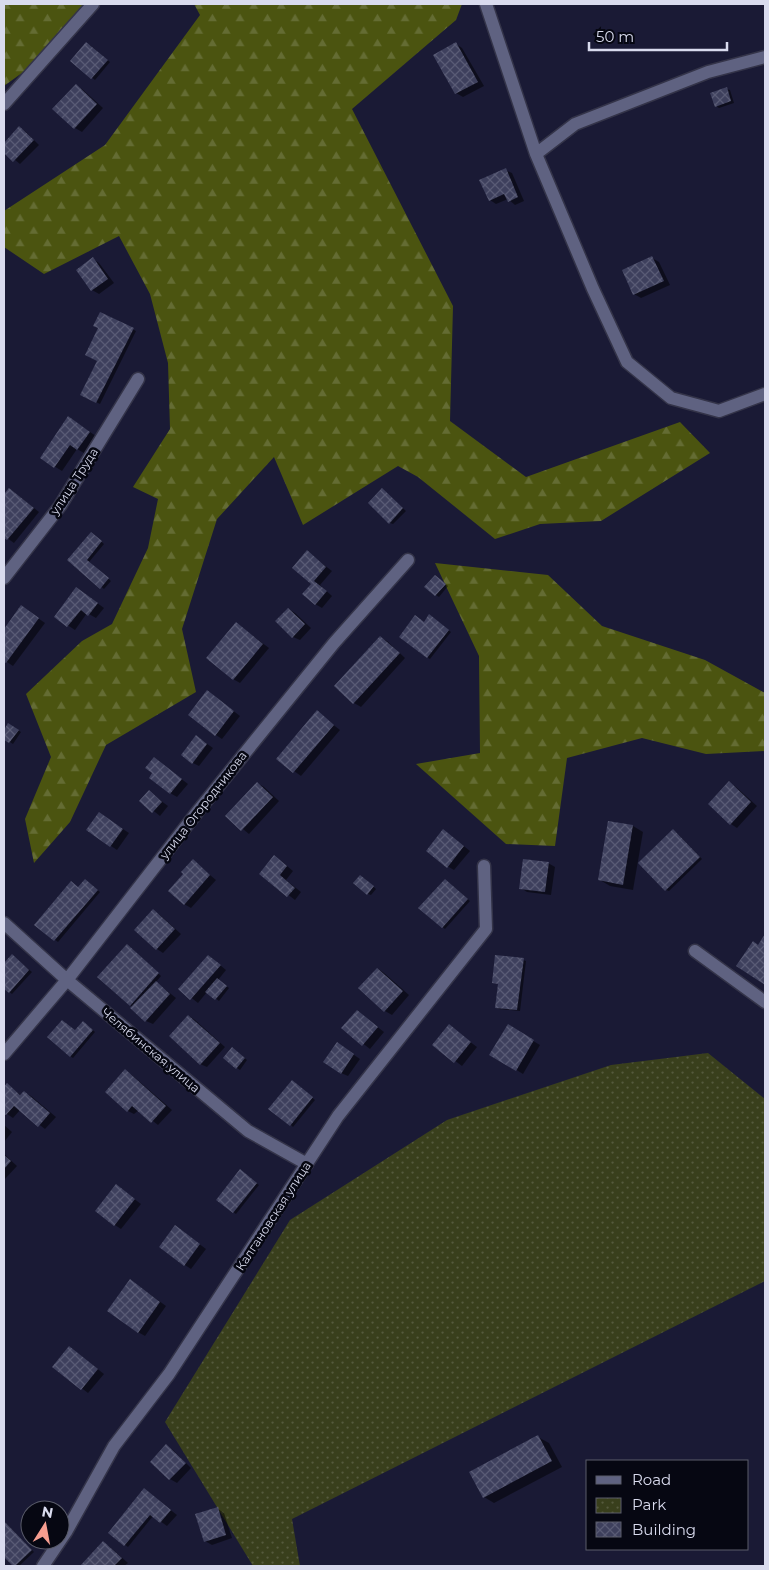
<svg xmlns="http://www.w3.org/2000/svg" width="769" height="1570" font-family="Montserrat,sans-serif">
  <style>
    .forest { fill: url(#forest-firs) }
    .park { fill: url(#park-dots) }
    .shadow { fill: #0007 }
    .building { fill: url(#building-cross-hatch) }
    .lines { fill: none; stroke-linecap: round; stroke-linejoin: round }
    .minor-casing { stroke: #343449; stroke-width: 15 }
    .minor { stroke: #5f6281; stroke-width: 12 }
    .labels { text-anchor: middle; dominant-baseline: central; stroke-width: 5; stroke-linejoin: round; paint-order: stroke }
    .street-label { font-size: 12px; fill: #d9dbee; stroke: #060712 }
  </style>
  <defs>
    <pattern id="forest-firs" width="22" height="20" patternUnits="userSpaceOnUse" patternTransform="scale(1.25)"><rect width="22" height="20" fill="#4b5410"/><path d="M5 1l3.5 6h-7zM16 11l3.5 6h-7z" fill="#646c33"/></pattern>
    <pattern id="park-dots" width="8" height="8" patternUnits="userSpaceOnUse" patternTransform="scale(1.25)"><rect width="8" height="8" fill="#393f1c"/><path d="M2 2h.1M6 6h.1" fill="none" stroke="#555a3d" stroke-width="1.8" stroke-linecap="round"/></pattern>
    <pattern id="building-cross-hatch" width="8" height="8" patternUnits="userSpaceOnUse" patternTransform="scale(1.25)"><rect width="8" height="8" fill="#3e405d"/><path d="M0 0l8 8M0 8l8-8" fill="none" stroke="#595b75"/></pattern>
  </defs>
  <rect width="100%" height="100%" fill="#1a1a35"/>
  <path class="forest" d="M4 4H88L44 57 4 86Z
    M194 4H462L456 20 352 109 453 306 450 421 526 477 680 422 710 453 601 521 540 524 495 539 418 477 398 466 303 525 274 457 217 519 182 629 196 692 106 745 70 822 34 863 25 819 51 757 26 694 82 641 112 624 148 548 158 499 133 487 170 429 168 363 150 294 119 236 44 274 4 247V211L105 145 200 15Z
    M435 563 548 575 602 626 705 660 765 693V751L706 754 642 738 567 758 555 846 506 844 416 764 480 753 479 656Z"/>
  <path class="park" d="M708 1053 765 1099V1281L292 1519 300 1566H253L165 1422 290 1220 447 1120 611 1065Z"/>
  <path class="shadow" d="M456 44 462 48 484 86 463 97 456 93Z
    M90 45 110 62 95 80 72 61Z
    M76 86 82 89 103 108 82 132 75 128Z
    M726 89 730 90 734 103 719 108 716 106Z
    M20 128 26 132 39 145 20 164 4 151V144Z
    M505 170 512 173 524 201 515 205 508 199 496 204 490 200Z
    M652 258 659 262 670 285 641 298 634 294Z
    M93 259 99 263 114 283 99 294 92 290 77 270Z
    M101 313 136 331 100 404 81 395 98 361Z
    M75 422 96 436 84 453 77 449 62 471 41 458Z
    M10 489 39 512 14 543 4 536V496Z
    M385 492 406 511 393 524 390 523Z
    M94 535 104 544 89 562 111 581 104 589 68 560Z
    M307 552 332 571 320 585 332 596 322 608 315 604Z
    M438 578 448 586 439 597 436 595Z
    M77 588 104 608 96 618 87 613 75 630 55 617Z
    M22 607 45 623 13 666 4 660V631Z
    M288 609 295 613 311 628 300 640 293 637Z
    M432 618 451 632 430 659 427 657Z
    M236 623 269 648 240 683 233 679Z
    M381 638 387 641 405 658 361 707 354 703 336 686Z
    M214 696 240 716 222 739 216 735Z
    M317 712 340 730 301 776 277 759Z
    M9 725 21 732 13 744 4 738V732Z
    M196 736 213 748 199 766 193 763Z
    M154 758 188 784 177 797 170 793 154 773Z
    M257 783 264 787 279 801 249 834 227 816Z
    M730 783 736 787 757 806 737 828 731 824Z
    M149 792 168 806 160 816 141 801Z
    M106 818 129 833 117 850 111 846Z
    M633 826 643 832 633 890 610 886 600 880Z
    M676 832 702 859 669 891 666 890Z
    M450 835 470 851 454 870 447 866Z
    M193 861 216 880 191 908 184 904V874Z
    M281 861 293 871 286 880 301 892 295 900 260 873Z
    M548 863 555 867 551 895 527 892 521 888Z
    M364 878 376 889 371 895 368 894Z
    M88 882 100 892 58 942 36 925Z
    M448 882 470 901 445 929 420 908Z
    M154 911 160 915 181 934 163 953 157 949Z
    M130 947 161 976 156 982 176 998 153 1024 146 1021 130 1005Z
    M12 956 32 972 12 994 4 988V965Z
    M209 956 226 970 218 980 229 988 219 1001 207 992 198 1003 180 989Z
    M523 960 526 961 520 1011 499 1009 496 1007 499 984 493 982Z
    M378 969 384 973 409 995 392 1015 385 1011 360 988Z
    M357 1011 384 1032 370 1049 343 1028Z
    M189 1016 195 1020 225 1047 207 1067 200 1064Z
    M63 1021 76 1031 86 1024 95 1032 73 1058 70 1056Z
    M449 1026 477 1047 462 1066 434 1045Z
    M508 1026 540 1045 523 1074 491 1054Z
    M344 1048 360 1059 348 1076 341 1073Z
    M235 1050 247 1060 240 1070 237 1068Z
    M125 1071 132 1075 172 1110 158 1125 139 1110 134 1114 128 1111Z
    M295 1083 315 1100 293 1127 291 1125Z
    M7 1085 21 1095 24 1092 31 1096 56 1117 45 1129 20 1110 13 1118 4 1112V1089Z
    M4 1125 12 1132 4 1142Z
    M4 1154 17 1166 4 1180Z
    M243 1173 259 1185 236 1214 233 1212Z
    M117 1186 141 1204 121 1229 115 1225Z
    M182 1231 206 1249 191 1269 185 1265Z
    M137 1285 166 1306 145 1336 138 1332Z
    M76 1352 104 1374 88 1393 54 1367Z
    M538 1437 549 1443 562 1467 494 1503 484 1497Z
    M166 1446 173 1450 191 1468 177 1483 170 1479 152 1462Z
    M145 1490 177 1515 167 1526 153 1516 128 1547 109 1532Z
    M218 1509 224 1513 232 1538 212 1545 205 1541Z
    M4 1521 34 1552 19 1566H15L4 1555Z
    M104 1543 110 1547 128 1563 124 1566H82Z"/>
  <path class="building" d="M86 42 108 60 91 79 70 61Z
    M456 42 478 82 455 94 433 55Z
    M76 84 97 104 74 129 52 109Z
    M727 87 731 101 715 107 710 93Z
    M19 126 34 140 13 162 4 153V143Z
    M506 168 518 197 508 202 504 194 489 201 479 180Z
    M652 256 664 281 633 295 622 270Z
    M93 257 108 279 91 291 76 270Z
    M100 312 134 328 96 403 80 395 97 361 85 355 98 328 93 326Z
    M68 416 90 432 77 450 70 445 54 468 40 458Z
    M9 488 34 508 7 540 4 538V494Z
    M382 488 403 508 389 524 368 503Z
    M91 532 102 541 87 560 109 578 100 589 67 560Z
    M307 550 326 567 314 581 327 591 315 605 302 594 311 584 292 568Z
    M435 575 446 584 435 596 424 587Z
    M76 587 98 603 88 616 81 610 67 627 54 617Z
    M21 605 39 618 6 663 4 662V629Z
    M288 608 305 624 292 638 275 621Z
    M429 614 449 630 427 658 399 637 415 615 424 622Z
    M236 622 263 644 233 680 206 658Z
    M380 636 400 653 353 704 334 686Z
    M207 690 234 711 215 736 188 715Z
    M317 710 334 725 293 773 276 759Z
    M8 723 19 730 9 743 4 740V730Z
    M196 735 207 744 192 764 181 755Z
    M154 757 182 779 170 794 149 778 152 773 145 768Z
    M729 781 751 802 730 825 708 804Z
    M257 782 273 797 241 831 225 816Z
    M149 790 162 802 152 813 139 801Z
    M99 812 123 829 110 847 86 830Z
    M608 821 633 825 623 885 598 880Z
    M443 829 464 846 447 868 426 851Z
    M673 829 700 857 665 891 638 863Z
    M274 855 287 866 280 875 295 888 287 897 259 874Z
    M193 859 210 875 184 905 168 891 183 874 181 872Z
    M523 859 549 862 545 892 519 889Z
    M360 875 374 886 367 895 353 883Z
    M85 879 98 890 54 941 34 925 71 881 78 887Z
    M445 879 468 899 442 928 418 908Z
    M153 909 175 929 156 950 134 930Z
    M765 934V985L736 966 753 941 758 945Z
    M127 944 159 973 130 1006 97 977Z
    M12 954 29 970 9 993 4 989V963Z
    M208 955 221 965 190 1000 178 989Z
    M495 955 524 958 517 1010 495 1008 498 984 492 983Z
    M377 968 403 991 384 1012 358 988Z
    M217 978 227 986 215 1000 205 992Z
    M156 981 170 994 145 1022 130 1008Z
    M357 1010 378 1027 362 1046 341 1028Z
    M188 1015 220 1043 200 1065 169 1036Z
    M62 1020 75 1030 83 1021 93 1030 70 1057 47 1037Z
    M449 1024 471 1042 454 1063 432 1045Z
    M508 1024 534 1040 516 1071 489 1055Z
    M337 1042 354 1054 341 1074 323 1062Z
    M232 1047 245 1058 236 1069 223 1058Z
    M125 1069 166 1106 151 1123 132 1106 127 1112 105 1092Z
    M292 1080 313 1097 290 1126 268 1109Z
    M7 1083 20 1095 24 1091 50 1113 38 1127 14 1106 6 1115 4 1114V1087Z
    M4 1155 11 1161 4 1169Z
    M240 1169 257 1183 233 1213 216 1200Z
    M116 1184 135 1199 114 1226 95 1211Z
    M175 1225 200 1244 184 1266 159 1247Z
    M130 1279 160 1302 138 1333 107 1311Z
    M69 1346 98 1369 81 1390 52 1367Z
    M538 1435 552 1461 483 1498 469 1472Z
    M166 1444 186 1463 169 1480 150 1462Z
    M144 1488 171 1510 160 1523 150 1515 124 1546 108 1533Z
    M218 1507 226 1535 204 1542 195 1514Z
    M4 1521 32 1550 15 1566H13L4 1557Z
    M103 1541 122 1558 114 1566H80Z"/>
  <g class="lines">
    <defs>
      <path id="minor" d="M486 4 536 154 593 289 627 362 671 398 719 411 765 394
        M4 104 93 4
        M536 154 575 124 708 72 765 57
        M4 578 60 506 138 379
        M4 923 67 980 248 1131 307 1164
        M695 951 765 1002
        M4 1054 67 980 198 811 334 643 408 560
        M43 1566 66 1532 114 1446 169 1374 338 1116 486 929 484 866"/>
    </defs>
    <use href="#minor" class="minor-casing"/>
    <use href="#minor" class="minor"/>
  </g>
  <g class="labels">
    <g class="street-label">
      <text transform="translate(74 481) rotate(-57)">улица Труда</text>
      <text transform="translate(203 805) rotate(-52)">улица Огородникова</text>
      <text transform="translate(151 1050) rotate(40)">Челябинская улица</text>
      <text transform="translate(273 1216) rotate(-57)">Калгановская улица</text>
    </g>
  </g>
  <rect width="769" height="1570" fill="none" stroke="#d9dbee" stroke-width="10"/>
  <rect x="586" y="1460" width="162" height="90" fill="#060712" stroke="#5a5c6a"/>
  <rect x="596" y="1476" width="25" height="8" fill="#5f6281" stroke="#5a5c6a"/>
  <text x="632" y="1485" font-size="15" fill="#d9dbee">Road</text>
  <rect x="596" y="1498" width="25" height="15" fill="url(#park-dots)" stroke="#5a5c6a"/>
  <text x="632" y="1510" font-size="15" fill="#d9dbee">Park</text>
  <rect x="596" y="1522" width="25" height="15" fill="url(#building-cross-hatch)" stroke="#5a5c6a"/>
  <text x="632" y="1535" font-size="15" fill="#d9dbee">Building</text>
  <g transform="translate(45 1525) rotate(11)"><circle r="24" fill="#060712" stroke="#5a5c6a"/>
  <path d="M0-4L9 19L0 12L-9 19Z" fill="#f59d90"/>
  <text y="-8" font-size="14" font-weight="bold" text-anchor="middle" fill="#d9dbee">N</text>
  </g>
  <path d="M589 42v8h138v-8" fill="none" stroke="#d9dbee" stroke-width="2.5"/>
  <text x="596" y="42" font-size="15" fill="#d9dbee" stroke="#060712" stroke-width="4" paint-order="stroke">50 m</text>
</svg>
